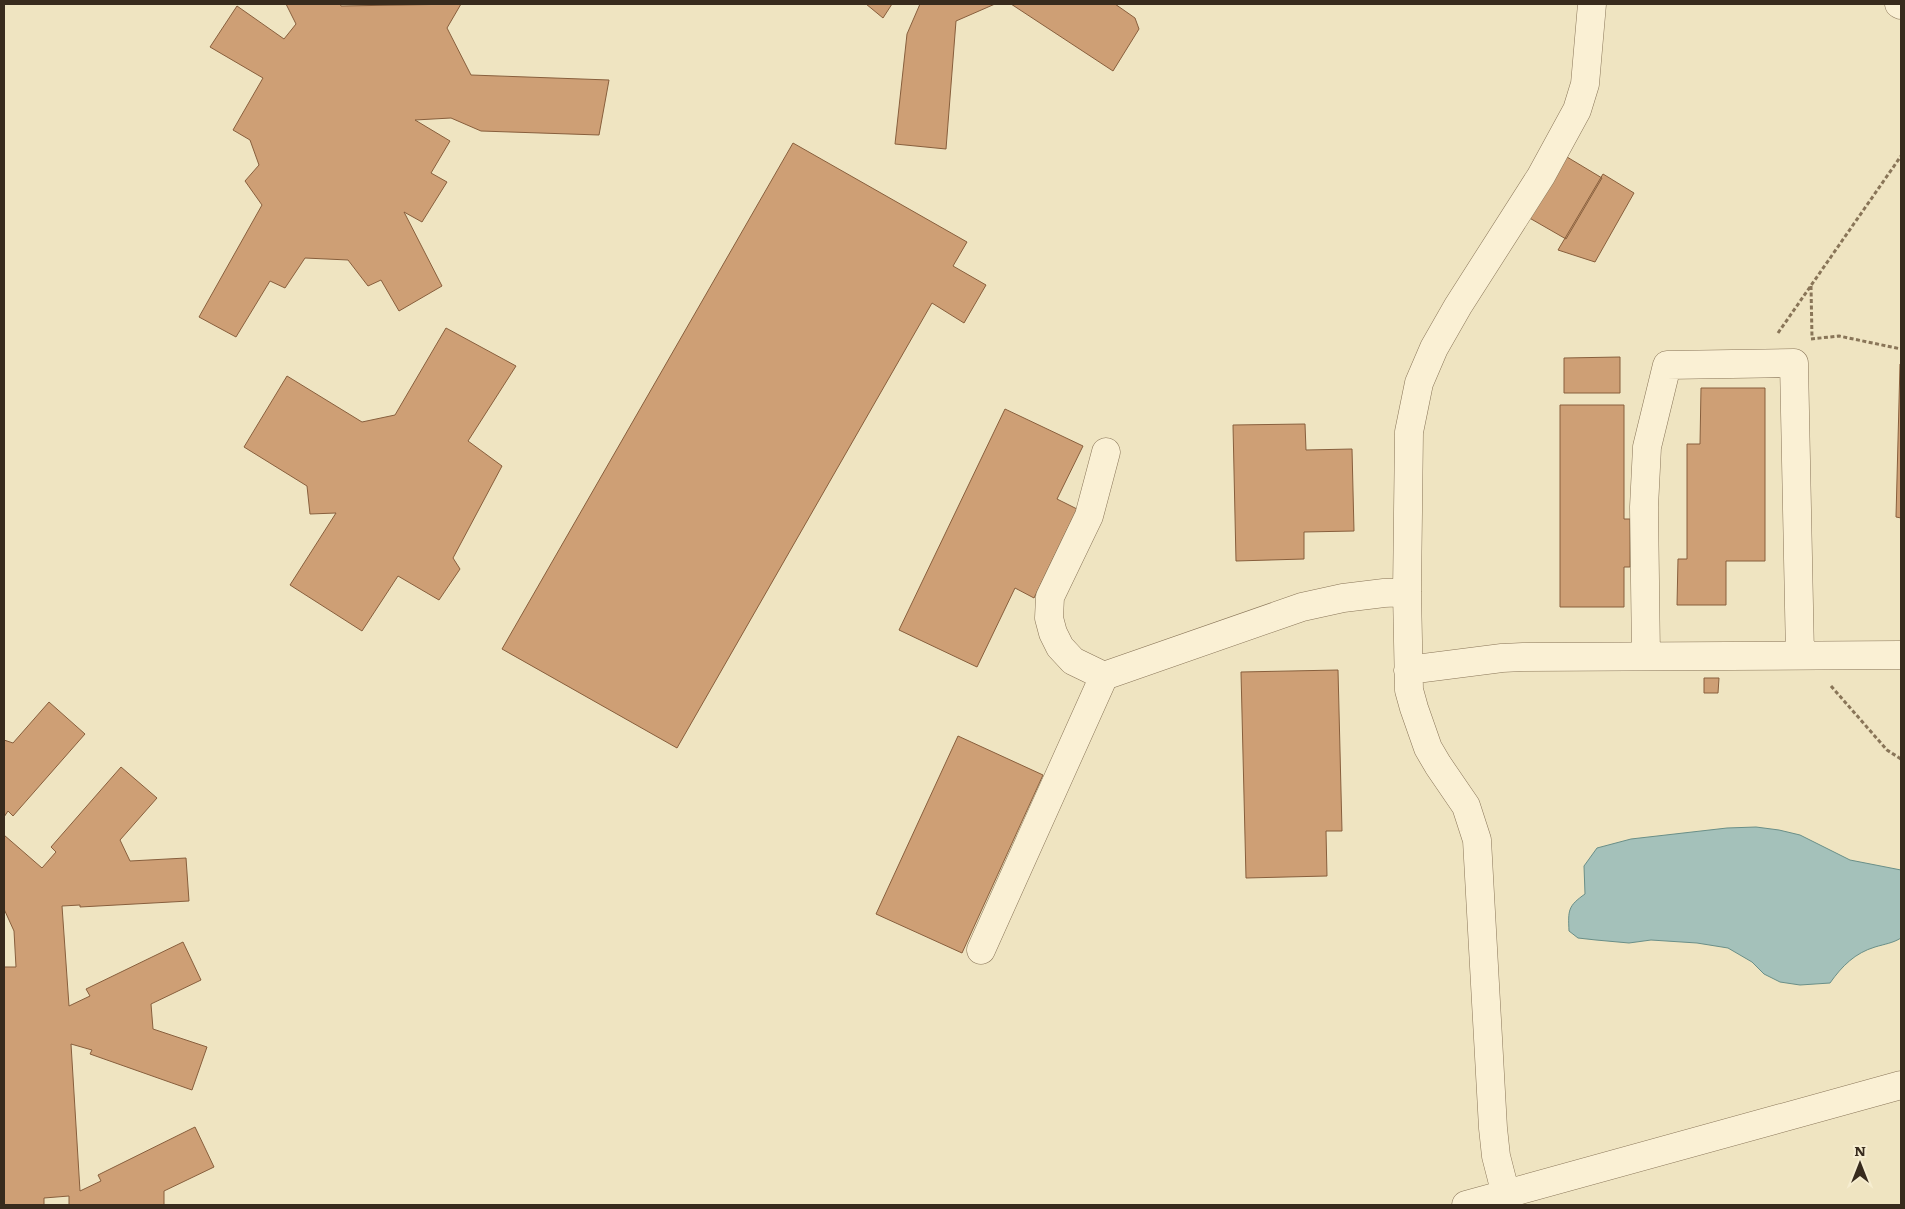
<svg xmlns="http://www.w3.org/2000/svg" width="1905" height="1209" font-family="Literata,serif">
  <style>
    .water { fill: #a4c1ba; stroke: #6a8f88 }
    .building { fill: #ce9f75; stroke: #885f3d }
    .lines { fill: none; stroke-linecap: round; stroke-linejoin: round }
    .minor-casing { stroke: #897558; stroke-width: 29 }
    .path { stroke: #897558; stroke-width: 3; stroke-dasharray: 4 2.5; stroke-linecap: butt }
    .minor { stroke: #faf0d4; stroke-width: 28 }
  </style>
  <rect width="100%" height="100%" fill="#efe4c1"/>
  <path class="water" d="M1756 827 1779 830 1800 835 1850 860 1901 870V938C1893 943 1885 944 1875 947 1855 953 1842 966 1830 983L1800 985 1780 982 1764 974 1752 962 1728 948 1697 943 1651 940 1629 943 1596 940 1578 938 1569 931C1568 910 1568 906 1585 894L1584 866 1597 848 1631 839 1727 828Z"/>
  <path class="building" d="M286 4H340L341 6 461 4 447 28 471 75 609 80 599 135 481 131 451 118 415 120 450 141 431 173 447 182 422 222 404 212 442 286 399 311 381 280 368 286 348 260 305 258 285 288 270 281 236 337 199 317 262 205 245 181 259 165 250 140 233 130 263 78 210 47 237 6 284 39 296 24Z
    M866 4H892L883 18Z
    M920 4H995L956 21 946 149 895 144 907 34Z
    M1011 4H1115L1135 18 1139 29 1113 71Z
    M793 143 967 242 953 266 986 285 964 323 932 303 677 748 502 649Z
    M1562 154 1602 178 1566 239 1526 216Z
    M1603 174 1634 193 1595 262 1558 250Z
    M446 328 516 366 468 441 502 466 453 558 460 569 439 600 398 576 362 631 290 585 336 513 310 514 307 486 244 447 287 376 362 422 395 415Z
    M1620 357V393H1564V358Z
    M1900 364H1901V518L1896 517Z
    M1701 388H1765V561H1726V605H1677L1678 559H1687V444H1700Z
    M1560 405H1624V519H1630V567H1624V607H1560Z
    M1005 409 1083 446 1057 499 1077 509 1034 598 1015 588 977 667 899 630Z
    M1305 424 1306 450 1352 449 1354 531 1304 532V559L1236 561 1233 425Z
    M1338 670 1342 831H1326L1327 876 1246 878 1241 672Z
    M1704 678H1719L1718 693H1704Z
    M49 702 85 734 13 816 8 811 4 817V740L13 743Z
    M958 736 1043 775 962 953 876 914Z
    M121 767 157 798 120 840 130 861 186 858 189 901 80 907V905L62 906 69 1006 90 996 86 989 183 942 201 980 151 1004 153 1029 207 1047 192 1090 90 1054 92 1050 71 1044 80 1191 101 1181 98 1175 195 1127 214 1167 164 1191V1205H69V1196L44 1198V1205H4V967H16L14 931 4 909V835L42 868 56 852 51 847Z"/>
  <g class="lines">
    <defs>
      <path id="minor" d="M1899 4 1901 5
        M1106 452 1089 516 1050 597 1049 618 1053 633 1060 647 1073 661 1104 676 1302 607 1343 598 1384 593 1407 592
        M1646 656 1644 507 1647 447 1667 365 1794 363 1800 655
        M1408 670 1502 658 1523 657 1901 655
        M981 950 1104 676
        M1506 1195 1496 1156 1493 1128 1477 840 1466 806 1438 765 1428 748 1414 708 1409 690 1407 592 1409 432 1419 383 1434 348 1458 306 1541 176 1577 110 1585 84 1592 4
        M1466 1205 1901 1085"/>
    </defs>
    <use href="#minor" class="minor-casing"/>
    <path class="path" d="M1811 286 1812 338
      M1778 333 1901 156
      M1811 339 1839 336 1901 349
      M1831 686 1887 750 1901 759"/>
    <use href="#minor" class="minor"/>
  </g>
  <rect width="1905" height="1209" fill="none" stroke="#382b1d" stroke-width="10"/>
  <g transform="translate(1860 1164)" stroke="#f6edd0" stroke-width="4" paint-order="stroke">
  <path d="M0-4L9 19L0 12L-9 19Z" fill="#382b1d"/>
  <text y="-8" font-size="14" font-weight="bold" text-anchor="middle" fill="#382b1d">N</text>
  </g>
</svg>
